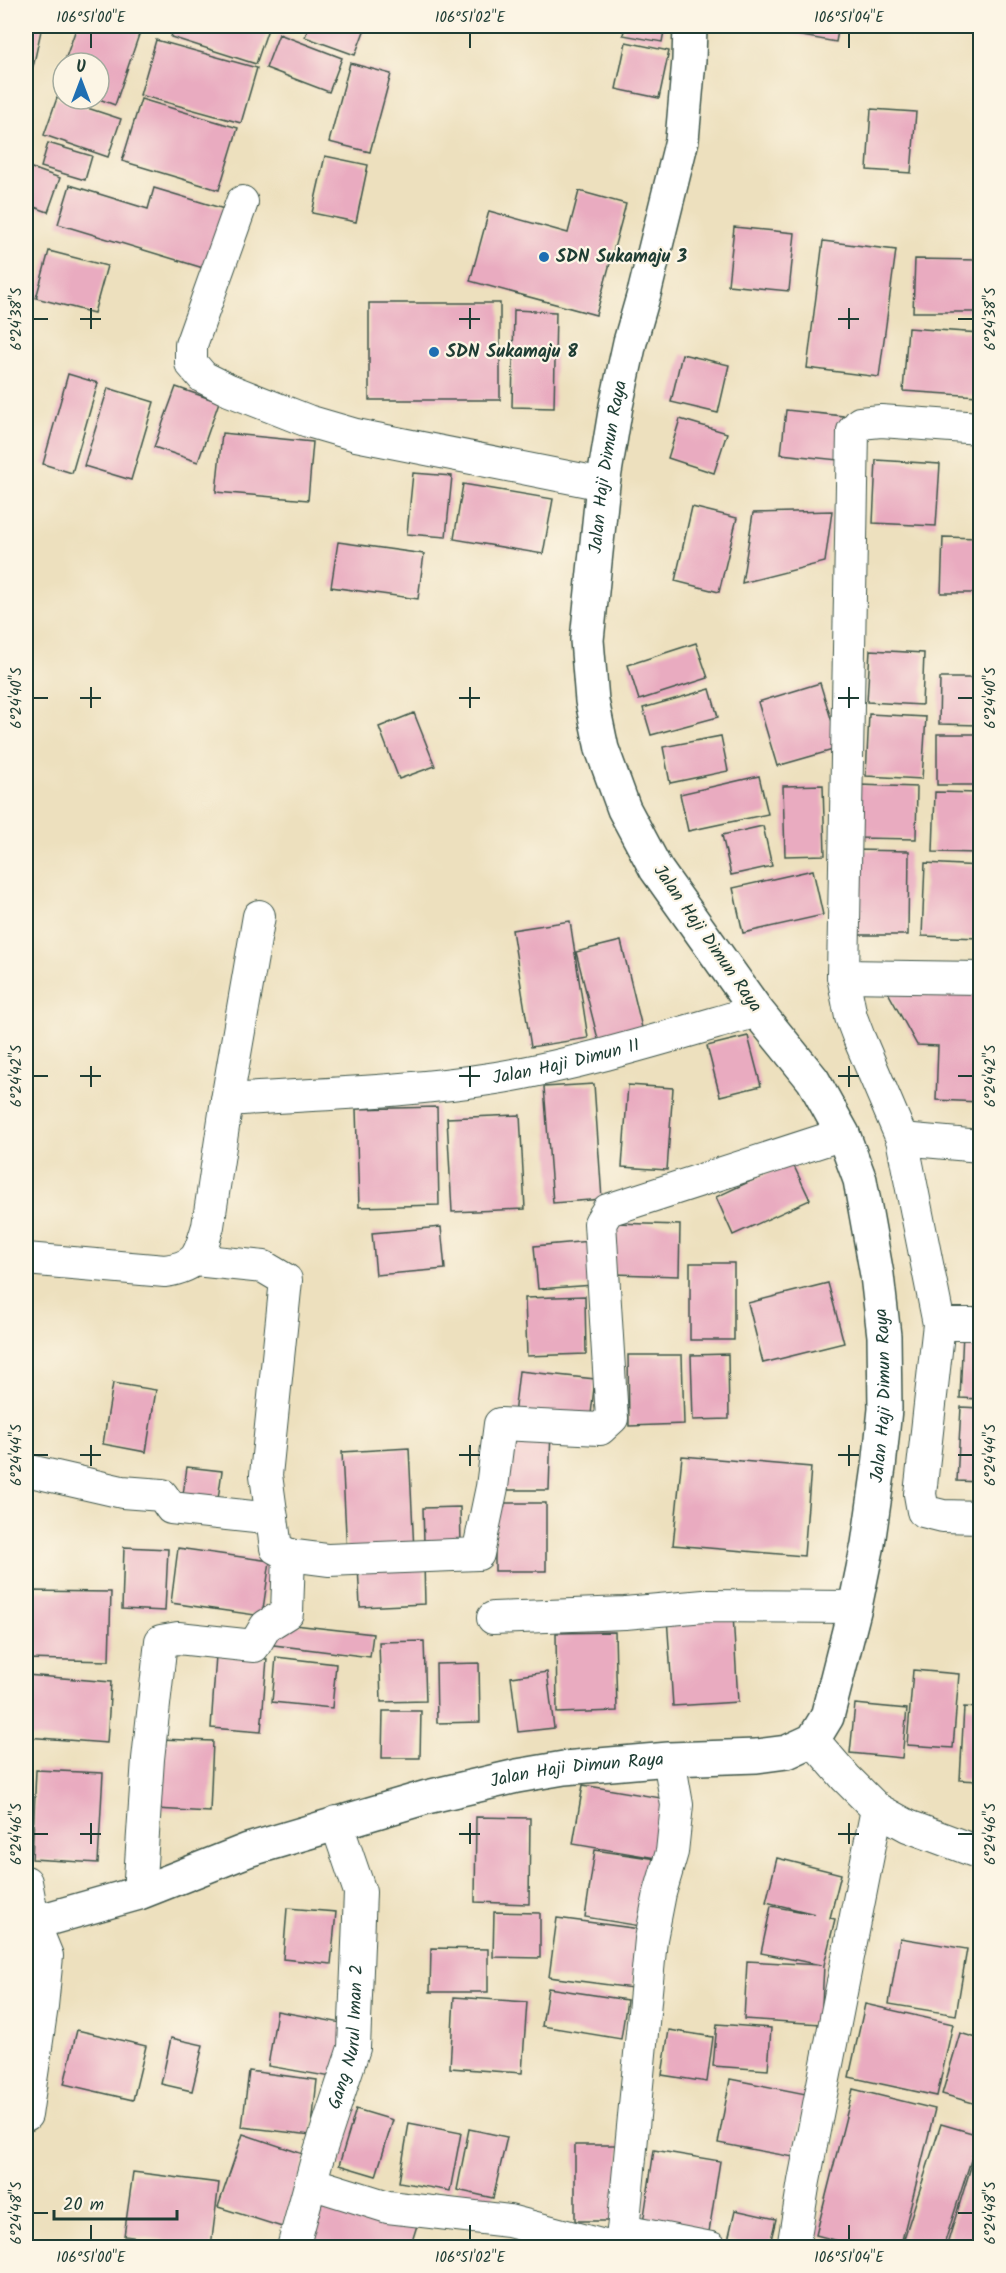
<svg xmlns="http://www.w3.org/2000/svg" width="1006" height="2273" font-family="Kalam,sans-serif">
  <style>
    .building { fill: #e9abc0 }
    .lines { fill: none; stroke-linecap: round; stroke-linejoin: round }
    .street-casing { stroke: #3e5549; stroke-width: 34 }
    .secondary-casing { stroke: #3e5549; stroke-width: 36 }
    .street { stroke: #fff; stroke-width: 32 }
    .secondary { stroke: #fff; stroke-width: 33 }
    .ticks { fill: none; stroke: #1f3d34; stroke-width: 2 }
    .poi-dot { fill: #1f6fb2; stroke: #fcf5e5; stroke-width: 2 }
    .labels { text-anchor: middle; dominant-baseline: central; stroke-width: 4.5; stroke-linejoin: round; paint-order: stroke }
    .poi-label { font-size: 18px; font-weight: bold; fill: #1f3d34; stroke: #fcf5e5; text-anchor: start }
    .street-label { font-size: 18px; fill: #1f3d34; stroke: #fcf5e5 }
    .neatline { fill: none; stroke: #1f3d34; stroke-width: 2 }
    .ticks-label { font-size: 15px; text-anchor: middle; fill: #1f3d34 }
  </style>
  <rect width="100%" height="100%" fill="#fcf5e5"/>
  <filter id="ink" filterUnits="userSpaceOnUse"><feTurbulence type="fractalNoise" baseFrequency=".0167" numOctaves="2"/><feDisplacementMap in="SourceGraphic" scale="12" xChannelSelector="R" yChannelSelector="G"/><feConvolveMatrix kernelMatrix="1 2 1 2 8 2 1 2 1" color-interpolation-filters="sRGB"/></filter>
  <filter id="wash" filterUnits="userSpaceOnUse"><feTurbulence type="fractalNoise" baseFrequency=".008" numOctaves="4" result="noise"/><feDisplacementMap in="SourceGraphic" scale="24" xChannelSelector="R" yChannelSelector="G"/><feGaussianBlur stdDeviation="1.35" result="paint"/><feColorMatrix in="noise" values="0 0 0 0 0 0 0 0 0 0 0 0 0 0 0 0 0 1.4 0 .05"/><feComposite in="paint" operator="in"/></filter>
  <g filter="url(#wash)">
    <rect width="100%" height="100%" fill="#ede0be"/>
    <g id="blocks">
      <path class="building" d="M26 26H42L34 63 26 84Z
        M77 26H142L115 105 99 99V63H64Z
        M174 26H269L256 64 171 37Z
        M309 26H366L355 55 305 37Z
        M625 26H665L662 42 623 35Z
        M774 26H839L836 42 773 31Z
        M279 34 342 58 329 92 266 68Z
        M156 40 257 68 241 123 140 95Z
        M626 42 669 51 659 98 616 89Z
        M350 63 391 74 370 152 329 142Z
        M63 68V87L57 85Z
        M57 98 121 119 108 157 44 135Z
        M141 99 238 128 219 190 122 161Z
        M871 109 916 112 911 173 867 170Z
        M48 143 92 156 85 180 41 167Z
        M325 156 368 165 356 222 312 213Z
        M26 166 60 178 48 212 26 204Z
        M70 185 148 209 154 188 231 211 213 271 58 224Z
        M579 191 626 204 596 315 470 281 489 211 568 233Z
        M734 227 795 233 789 291 728 285Z
        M823 241 896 250 879 377 807 368Z
        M49 251 107 266 94 313 36 298Z
        M915 259 980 260 979 312H913Z
        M369 303H500V400H369Z
        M514 310 556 312 554 408 512 407Z
        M908 328 980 333 978 396 903 391Z
        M682 354 729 365 718 413 671 402Z
        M68 374 98 383 72 473 43 464Z
        M176 387 219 402 198 462 154 447Z
        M108 388 154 402 131 480 84 466Z
        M786 410 843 416 838 460 781 454Z
        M680 419 727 433 714 473 668 458Z
        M222 433 313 442 308 500 216 492Z
        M876 460 940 464 936 526 873 523Z
        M413 473 452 476 446 537 407 534Z
        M463 484 553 499 543 554 454 539Z
        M692 507 737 518 719 592 675 581Z
        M832 511 825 562 742 583 753 513Z
        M943 537 980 538V593H941Z
        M338 542 424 554 418 599 331 587Z
        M696 643 708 678 639 700 628 665Z
        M870 650 924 653 922 705 867 702Z
        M940 678H980V725L939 724Z
        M820 683 840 748 777 766 758 702Z
        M710 689 718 717 651 735 643 708Z
        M414 713 435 766 399 779 379 727Z
        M869 714 926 717 922 779 866 776Z
        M937 734H980V785H937Z
        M721 736 728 771 670 783 663 747Z
        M759 776 768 814 688 831 680 794Z
        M823 785 825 855 785 856 783 786Z
        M859 785 917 787 916 839 858 838Z
        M935 792 980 793V853L933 852Z
        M763 826 772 866 731 875 722 835Z
        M852 850 909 851 908 935H851Z
        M925 863 980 866V938L922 936Z
        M813 870 823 915 743 933 733 888Z
        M570 921 588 1038 531 1047 512 930Z
        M621 941 644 1036 600 1047 576 952Z
        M885 987 980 990V1102L936 1100 938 1046 917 1045Z
        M748 1036 761 1086 720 1096 707 1046Z
        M594 1084 602 1199 553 1203 544 1087Z
        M628 1085 673 1088 667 1170 622 1167Z
        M437 1107 439 1205 359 1207 356 1109Z
        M520 1115 525 1209 452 1212 447 1118Z
        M792 1162 810 1200 733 1235 716 1197Z
        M615 1223 680 1225 679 1276 614 1274Z
        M441 1227 445 1269 376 1275 372 1233Z
        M590 1241 594 1285 538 1289 534 1246Z
        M690 1263H734V1340H690Z
        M828 1283 844 1343 763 1363 748 1303Z
        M585 1296 586 1354 527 1356 525 1298Z
        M963 1332H980V1399L960 1398Z
        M728 1354 729 1419 693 1420 691 1355Z
        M628 1355H682L684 1424 629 1426Z
        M519 1371 595 1379 590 1423 514 1415Z
        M113 1383 156 1390 146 1452 103 1444Z
        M961 1407 980 1408V1482L957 1481Z
        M504 1428 551 1429 549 1490H503Z
        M409 1448 414 1551 347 1555 342 1452Z
        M682 1456 811 1467 804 1556 673 1545Z
        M187 1467 222 1471 217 1506 182 1501Z
        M495 1503H546V1571H495Z
        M460 1507 461 1542H424L423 1508Z
        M124 1547 168 1549 165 1611 122 1609Z
        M178 1548 270 1561 262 1616 171 1603Z
        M424 1562 425 1604 360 1607 358 1565Z
        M26 1591 111 1592 109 1661 26 1659Z
        M733 1614 738 1702 673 1706 667 1617Z
        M277 1623 373 1634 370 1657 274 1645Z
        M615 1632 617 1711 557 1713 556 1633Z
        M424 1641 426 1701 381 1702 379 1642Z
        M216 1655 267 1659 261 1732 211 1728Z
        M276 1657 336 1664 332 1708 272 1702Z
        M479 1663 480 1722 437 1723 436 1664Z
        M913 1670 959 1674 953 1748 907 1745Z
        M547 1672 554 1728 518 1732 511 1677Z
        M26 1675 111 1682 107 1743 26 1737Z
        M855 1704 907 1709 902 1758 850 1753Z
        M964 1707 980 1708V1781L960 1780Z
        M383 1711H421L420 1758H382Z
        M159 1739 213 1741 210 1812 156 1809Z
        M36 1770 103 1773 98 1863 32 1859Z
        M583 1785 667 1799 656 1858 573 1844Z
        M476 1817 530 1818 529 1904 475 1902Z
        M595 1850 656 1859 646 1927 585 1917Z
        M777 1858 841 1874 830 1918 835 1919 824 1965 821 2024 744 2019 747 1961 821 1965 761 1953 771 1906 815 1914 766 1902Z
        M287 1908 336 1912 331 1964 283 1959Z
        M494 1912 540 1913V1958L493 1957Z
        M557 1918 640 1929 632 1988 549 1977Z
        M900 1938 967 1949 956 2015 889 2004Z
        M431 1948 488 1949V1992H430Z
        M548 1988 627 2000 621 2039 542 2026Z
        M454 1997 527 2002 522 2073 450 2068Z
        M865 2004 953 2024 937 2096 849 2077Z
        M277 2011 347 2024 337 2078 268 2066Z
        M717 2024 771 2028 768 2070 713 2066Z
        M77 2030 146 2046 133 2100 64 2084Z
        M669 2030 713 2037 707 2082 662 2075Z
        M960 2033 980 2039V2105L942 2094Z
        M171 2038 203 2045 192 2091 161 2084Z
        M249 2071 317 2080 311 2135 242 2127Z
        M730 2079 806 2094 793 2157 718 2143Z
        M853 2089 935 2109 900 2248H865L816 2235Z
        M356 2109 393 2120 376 2176 339 2165Z
        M409 2123 461 2133 450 2191 399 2182Z
        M941 2124 979 2135 943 2248H901Z
        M469 2129 507 2137 493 2198 457 2190Z
        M243 2134 306 2155 282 2227 218 2207Z
        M575 2145H620V2221H575Z
        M654 2150 720 2161 709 2232 643 2223Z
        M974 2157 980 2158V2248H946Z
        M133 2172 219 2183 211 2247 124 2236Z
        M326 2191 419 2219 410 2248H307Z
        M735 2210 776 2219 769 2248H758L728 2240Z"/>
    </g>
  </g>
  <g filter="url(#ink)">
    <use href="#blocks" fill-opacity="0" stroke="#3e5549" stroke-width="1.5"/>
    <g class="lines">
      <defs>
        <g id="street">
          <path d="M242 202 191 345V363L203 377 229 390 308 421 356 435 603 484"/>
          <path d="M980 428 881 421 860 423 853 431 843 976 851 1017 859 1038 902 1139 939 1324 920 1494 923 1511 943 1516 980 1517"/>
          <path d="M843 976 980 978"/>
          <path id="s1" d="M227 1100C316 1094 408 1092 496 1078 585 1063 670 1036 757 1011"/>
          <path d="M902 1139 980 1146"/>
          <path d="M26 1259 165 1271C198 1266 199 1256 208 1226L227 1100 259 916"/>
          <path d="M939 1324H980"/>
          <path d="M26 1470 122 1492 162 1495 171 1508 272 1519"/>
          <path d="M289 1555 328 1560 478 1554 492 1487 500 1424 600 1429 612 1418 600 1223 608 1210 843 1134"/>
          <path d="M493 1618 625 1613 704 1606 855 1607"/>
          <path d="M877 1809 908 1826 980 1853"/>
          <path d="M26 1882 34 1924 47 1956 42 2006 26 2115"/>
          <path d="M139 1893 148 1759 161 1641 178 1638 254 1646 266 1626 287 1613 289 1555 276 1548 266 1475 286 1280 264 1267 195 1260"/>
          <path d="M311 2183 388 2207 509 2221 612 2248"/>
          <path d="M623 2231 711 2248"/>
          <path id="s2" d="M293 2248 316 2163 354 2048 360 1892 336 1822"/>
          <path d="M619 2248 623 2231 651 1939 660 1893 672 1852 677 1805 669 1759"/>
          <path d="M793 2248 804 2181 877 1809 846 1778 813 1740"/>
        </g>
        <g id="secondary">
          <path id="s3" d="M26 1925 139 1893 248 1850 427 1797 517 1776 564 1768 669 1759 757 1756 787 1752 813 1740 827 1717 855 1607 868 1544 879 1467 885 1409 884 1336 877 1275 860 1180 843 1134 813 1080 757 1011 656 869 624 809 602 749 592 701 587 640 603 484 616 406 630 342 645 290 682 140 689 60 690 26"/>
        </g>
      </defs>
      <use href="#street" class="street-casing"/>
      <use href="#secondary" class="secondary-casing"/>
      <use href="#street" class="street"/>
      <use href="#secondary" class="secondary"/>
    </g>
  </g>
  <path class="ticks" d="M91 33V48M470 33V48M849 33V48M91 308V329M470 308V329M849 308V329M33 319H48M80 319H101M459 319H480M838 319H859M958 319H973M91 687V708M470 687V708M849 687V708M33 698H48M80 698H101M459 698H480M838 698H859M958 698H973M91 1066V1087M470 1066V1087M849 1066V1087M33 1076H48M80 1076H101M459 1076H480M838 1076H859M958 1076H973M91 1445V1466M470 1445V1466M849 1445V1466M33 1455H48M80 1455H101M459 1455H480M838 1455H859M958 1455H973M91 1823V1844M470 1823V1844M849 1823V1844M33 1834H48M80 1834H101M459 1834H480M838 1834H859M958 1834H973M33 2213H48M958 2213H973M91 2225V2240M470 2225V2240M849 2225V2240"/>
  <g class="poi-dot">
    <circle cx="544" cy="257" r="6"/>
    <circle cx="434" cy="352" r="6"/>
  </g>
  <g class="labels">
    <g class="poi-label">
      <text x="556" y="257">SDN Sukamaju 3</text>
      <text x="446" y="352">SDN Sukamaju 8</text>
    </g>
    <g class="street-label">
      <text stroke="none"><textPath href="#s3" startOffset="2176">Jalan Haji Dimun Raya</textPath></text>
      <text transform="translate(707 939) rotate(55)">Jalan Haji Dimun Raya</text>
      <text stroke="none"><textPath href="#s1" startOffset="342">Jalan Haji Dimun II</textPath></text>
      <text stroke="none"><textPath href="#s3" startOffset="1168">Jalan Haji Dimun Raya</textPath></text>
      <text stroke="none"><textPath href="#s3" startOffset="574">Jalan Haji Dimun Raya</textPath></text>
      <text stroke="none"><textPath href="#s2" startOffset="219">Gang Nurul Iman 2</textPath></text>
    </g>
  </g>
  <rect width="1006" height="2273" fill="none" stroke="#fcf5e5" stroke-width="66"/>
  <g transform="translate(81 81)"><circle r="28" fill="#fcf5e5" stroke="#a4ab9e" stroke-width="1.5"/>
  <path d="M0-4.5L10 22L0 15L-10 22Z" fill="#1f6fb2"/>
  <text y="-9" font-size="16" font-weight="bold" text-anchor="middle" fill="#1f3d34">U</text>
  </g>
  <path d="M54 2210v9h123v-9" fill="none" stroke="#1f3d34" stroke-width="3"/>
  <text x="63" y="2210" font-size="18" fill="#1f3d34" stroke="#fcf5e5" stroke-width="4.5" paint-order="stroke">20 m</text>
  <rect x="33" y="33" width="940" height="2207" class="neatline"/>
  <g class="ticks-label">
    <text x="91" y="22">106°51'00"E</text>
    <text x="470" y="22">106°51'02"E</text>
    <text x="849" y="22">106°51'04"E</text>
    <text transform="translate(16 319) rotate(-90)" y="5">6°24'38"S</text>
    <text transform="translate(990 319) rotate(-90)" y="5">6°24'38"S</text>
    <text transform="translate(16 698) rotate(-90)" y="5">6°24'40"S</text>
    <text transform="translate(990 698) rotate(-90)" y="5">6°24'40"S</text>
    <text transform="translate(16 1076) rotate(-90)" y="5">6°24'42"S</text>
    <text transform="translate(990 1076) rotate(-90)" y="5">6°24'42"S</text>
    <text transform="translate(16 1455) rotate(-90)" y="5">6°24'44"S</text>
    <text transform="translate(990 1455) rotate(-90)" y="5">6°24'44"S</text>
    <text transform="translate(16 1834) rotate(-90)" y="5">6°24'46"S</text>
    <text transform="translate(990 1834) rotate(-90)" y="5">6°24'46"S</text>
    <text transform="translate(16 2213) rotate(-90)" y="5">6°24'48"S</text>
    <text transform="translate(990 2213) rotate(-90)" y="5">6°24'48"S</text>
    <text x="91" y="2262">106°51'00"E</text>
    <text x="470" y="2262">106°51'02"E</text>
    <text x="849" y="2262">106°51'04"E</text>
  </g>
</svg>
